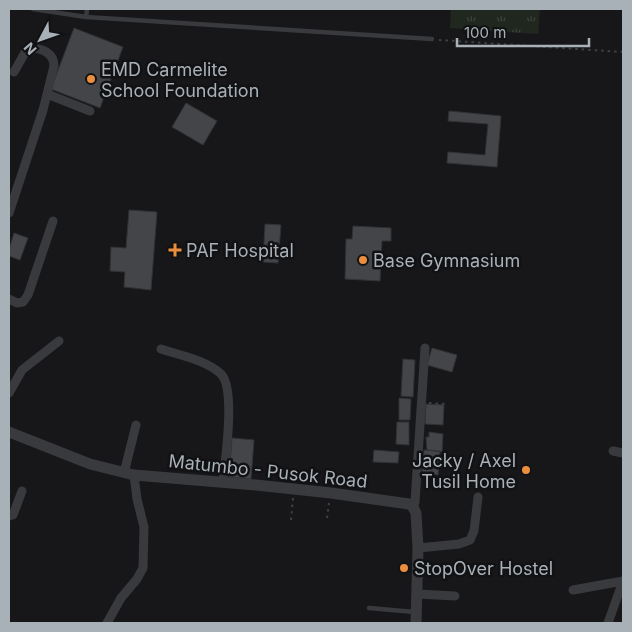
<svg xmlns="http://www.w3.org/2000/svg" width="632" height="632" font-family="Inter,sans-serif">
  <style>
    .grass { fill: url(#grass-tufts) }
    .building { fill: #434549; stroke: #313235 }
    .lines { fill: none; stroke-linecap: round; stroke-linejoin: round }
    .path { stroke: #3e4144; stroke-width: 2; stroke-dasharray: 2.5 4; stroke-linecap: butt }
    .service { stroke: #383a3e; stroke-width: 4.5 }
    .minor { stroke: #383a3e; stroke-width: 9 }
    .tertiary { stroke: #383a3e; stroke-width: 11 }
    .poi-dot { fill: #eb8e3d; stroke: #121214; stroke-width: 2 }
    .labels { text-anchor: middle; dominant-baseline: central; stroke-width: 5; stroke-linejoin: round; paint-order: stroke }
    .poi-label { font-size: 18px; fill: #a9b1b8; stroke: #121214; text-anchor: start }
    .street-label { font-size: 18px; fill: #a9b1b8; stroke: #121214 }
  </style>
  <defs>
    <pattern id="grass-tufts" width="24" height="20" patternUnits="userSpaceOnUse" patternTransform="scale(1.25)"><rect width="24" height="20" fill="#1f271f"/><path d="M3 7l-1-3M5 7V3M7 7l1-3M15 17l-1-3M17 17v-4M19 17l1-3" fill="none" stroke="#3d443d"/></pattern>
  </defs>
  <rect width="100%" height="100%" fill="#171719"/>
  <path class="grass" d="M451 9H540L538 34 450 28Z"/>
  <path class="building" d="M74 28 123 47 100 108 51 89Z
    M186 103 217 121 203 145 172 127Z
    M449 111 501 116 497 167 447 163 448 152 485 155 488 124 448 121Z
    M129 210 157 212 151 290 124 287 125 272 110 271 111 247 126 248Z
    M265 224 281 225 278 263 263 262Z
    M353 226 391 228V241H382L380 281 345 279 346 239H352Z
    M14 233 28 238 20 260 9 256V249Z
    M432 348 457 355 452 372 427 365Z
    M403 359 415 360 413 397 401 396Z
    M399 398 411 399 410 420H399Z
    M426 404 444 405 443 425 425 424Z
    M397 422H409V445L396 444Z
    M429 432 443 434 442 452 427 450 426 437H429Z
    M232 438 254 440 251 479 229 477Z
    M374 450 399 452 398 463 373 462Z
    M424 450 440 451 439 464 423 462Z
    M423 462 439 464 438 475 422 474Z"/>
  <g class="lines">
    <path class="path" d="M439 40 623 52
      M429 403 446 404
      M327 518 329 503
      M291 520 293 498"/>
    <path class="service" d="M33 9 86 17 432 39
      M86 17 87 9
      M369 608 415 612"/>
    <path class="minor" d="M47 94 90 111
      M9 213 43 110 54 66C54 53 42 48 30 48L27 49 14 72
      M9 299 17 303 23 302 28 295 53 221
      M161 349C179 355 206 360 221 374 236 389 225 461 223 483
      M9 393 22 370 59 341
      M613 451 623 453
      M124 473 136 425
      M413 507 415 502 425 348
      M9 516 13 515 22 491
      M418 548 459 544 470 540 474 531 478 497
      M573 590 623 581
      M417 594 455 596
      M107 623 121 598 137 579 143 568 144 527 137 499 134 475
      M608 623 623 581"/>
    <path class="tertiary" d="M9 432 90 464 134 475 256 485 331 493 409 504 413 507 416 513 418 548 416 623"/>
  </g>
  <g class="poi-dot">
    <circle cx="91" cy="79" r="5"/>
    <path d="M172.5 242.5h5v5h5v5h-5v5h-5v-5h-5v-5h5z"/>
    <circle cx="363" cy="260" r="5"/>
    <circle cx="526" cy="470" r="5"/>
    <circle cx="404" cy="568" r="5"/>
  </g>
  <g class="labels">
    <g class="poi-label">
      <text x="101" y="69">EMD Carmelite<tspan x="101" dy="21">School Foundation</tspan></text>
      <text x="186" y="250">PAF Hospital</text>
      <text x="373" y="260">Base Gymnasium</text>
      <text x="516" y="460" text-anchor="end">Jacky / Axel<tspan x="516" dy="21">Tusil Home</tspan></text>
      <text x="414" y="568">StopOver Hostel</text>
    </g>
    <g class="street-label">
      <text transform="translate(268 471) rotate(6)">Matumbo - Pusok Road</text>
    </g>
  </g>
  <rect width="632" height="632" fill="none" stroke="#a9b1b8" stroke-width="20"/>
  <g transform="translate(40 40) rotate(229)" stroke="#121214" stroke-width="4" paint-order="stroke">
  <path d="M0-4L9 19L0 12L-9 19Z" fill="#a9b1b8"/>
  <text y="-8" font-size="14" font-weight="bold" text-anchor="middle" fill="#a9b1b8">N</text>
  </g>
  <path d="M457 38v8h132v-8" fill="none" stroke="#a9b1b8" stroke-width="2.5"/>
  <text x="464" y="38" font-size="15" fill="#a9b1b8" stroke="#121214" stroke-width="4" paint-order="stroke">100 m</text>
</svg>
